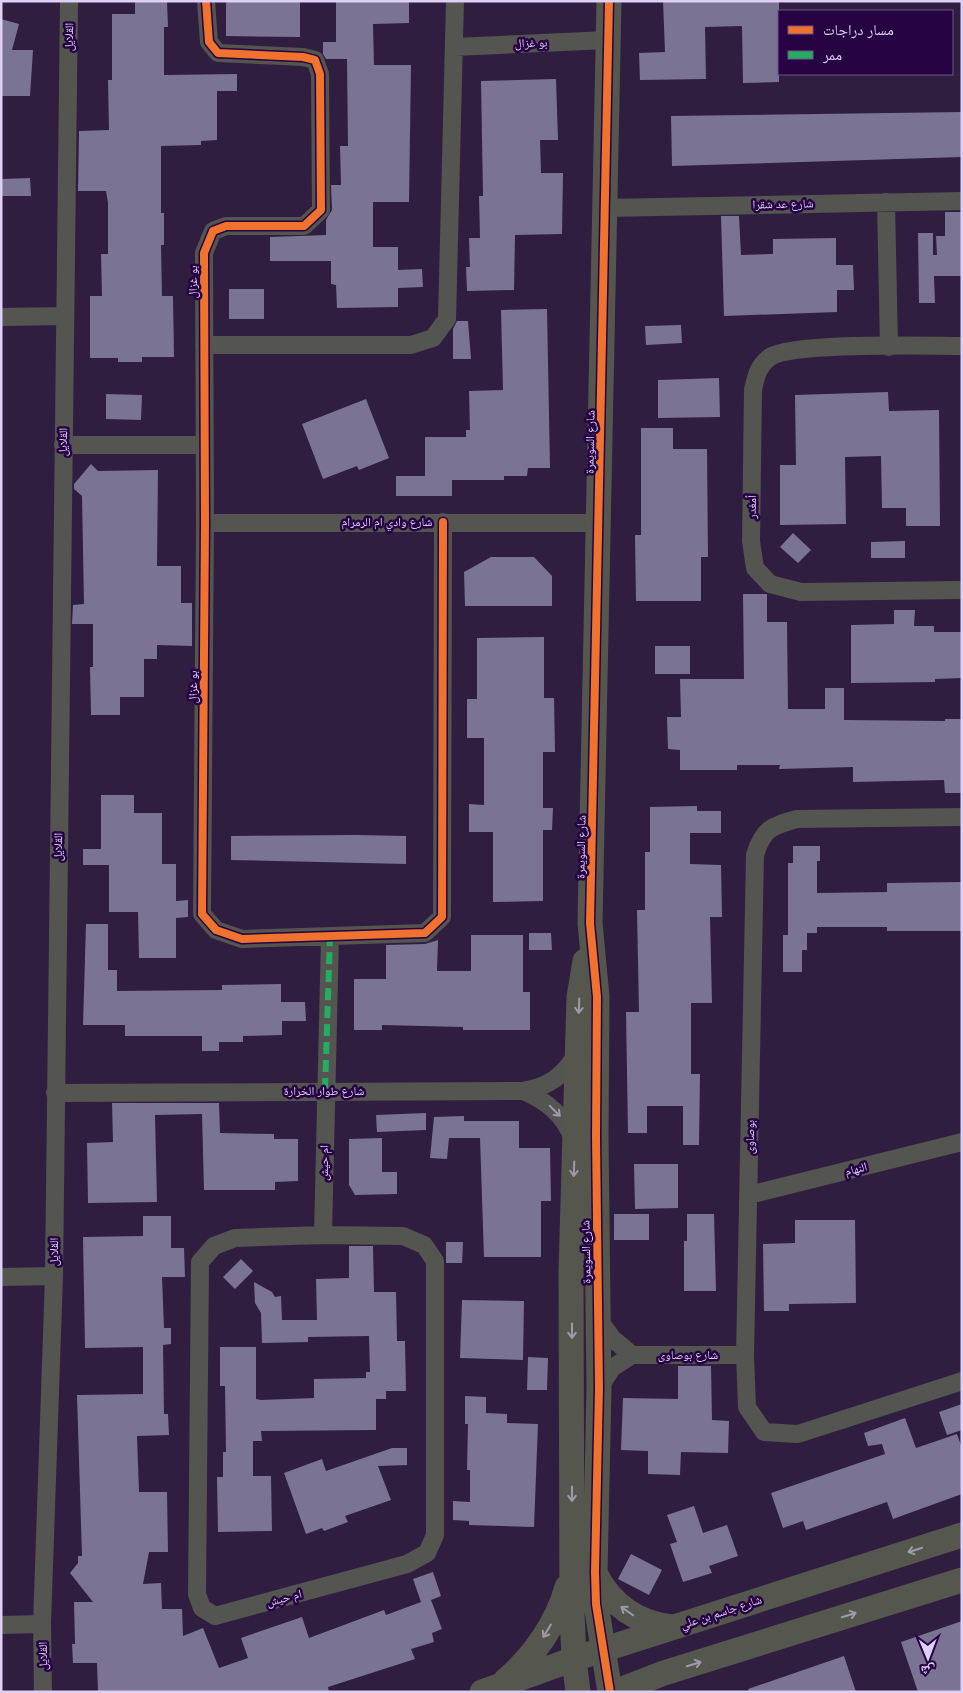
<svg xmlns="http://www.w3.org/2000/svg" width="963" height="1693" font-family="'Varela Round','Noto Naskh Arabic',sans-serif">
  <style>
    .building { fill: #7a7394 }
    .lines { fill: none; stroke-linecap: round; stroke-linejoin: round }
    .street { stroke: #545451; stroke-width: 18 }
    .secondary { stroke: #55574e; stroke-width: 25 }
    .quiet { stroke: #26ab63; stroke-width: 6; stroke-dasharray: 12 6; stroke-linecap: butt }
    .cycleway-casing { stroke: #260343; stroke-width: 11 }
    .cycleway { stroke: #ef722f; stroke-width: 8 }
    .oneway { stroke: #a099aa }
    .oneway2 { stroke: #a098ab }
    .labels { text-anchor: middle; dominant-baseline: central; stroke-width: 5; stroke-linejoin: round; paint-order: stroke }
    .street-label { font-size: 12px; fill: #decff5; stroke: #260343 }
  </style>
  <rect width="100%" height="100%" fill="#2f1e40"/>
  <path class="building" d="M135 1H167L168 27H164V75L237 74V91H217V140L201 141V145L161 146V213H164V245H161L162 296H173L174 357H142V362H118V358H90V296H102L101 254H108V203L106 191H78L79 131 109 130 108 80H112V14H135Z
    M226 1H300V37L226 36Z
    M336 1H409V23L373 24 374 65H411L409 202H373V247H398V270L422 269 423 287 398 288V307L337 308 336 285 331 284V261H270V237L326 235V220L332 210 331 185H341L340 146H348L347 59H326L323 54V42H336Z
    M663 1H779V82L743 83 742 26 705 27 706 79 640 80 639 53 665 52Z
    M1 19 19 24 12 50H33L30 96H1Z
    M556 79 558 140H540L541 173H563L562 234 515 235 514 290 467 291 466 267H470L469 238H480L479 196H483L481 81Z
    M962 112V157L672 166 671 116Z
    M30 178 31 196H1V179Z
    M945 212H962V276H934L935 303H919L918 233H933V255H937L936 236H945Z
    M721 216H739L741 255 773 254V239L836 238V265H853L854 290H837V312L724 316Z
    M229 289H264V319H229Z
    M547 309 550 468H528L527 476H504V480H452V496H396V476H425V437H466V430H470L469 391 503 390 501 310Z
    M457 321H468L471 359H453V329Z
    M681 325 682 343 646 345 645 326Z
    M719 378 720 417 658 418V380Z
    M888 392 889 411 939 410 940 526H906V508H882L881 456 845 457 846 524 780 525V465H796L795 395Z
    M106 394 142 395 141 420 106 419Z
    M366 399 389 458 359 470 357 466 323 479 302 424Z
    M641 428H673V449H707L708 557H701V601H636L635 535H641Z
    M91 464 98 471 158 470 157 566H181V603H192V646L157 645V659H144V697H120V715H91L90 667H93V624H72L73 605 84 604 82 496 74 489V484Z
    M793 533 811 550 798 563 780 547Z
    M905 541V558H871V542Z
    M491 557H534L552 576V606H465L464 572Z
    M743 594H767V622H787L788 709H825V688H844V720L945 721V719H962V793H945L944 780 853 782V767L779 769 780 765H737V770H680V750L668 749 667 717H681L680 679H744Z
    M894 610H915L914 626H934V632H962V678L935 679V682L851 683V625L894 624Z
    M544 637V698H554L555 752H543V808H553L552 830H543V901L493 902V832H469V804L484 805V738H467V699H477V638Z
    M655 646H690V674H655Z
    M101 795H134V813H162V864H176V901L188 900V917L176 918V958H139L138 912H109V865H83V849H101Z
    M697 806V811H721V833H690V864L721 865 722 917H710L712 1003H691V1074H700L699 1145H683V1106H647V1133H628L626 1012H639L637 910H645V852H650V807Z
    M357 835 406 836V864L231 860V836Z
    M793 846H820V861H817V893L887 892V883L962 882V931H887V927H817V933H807V950H802V972H783V935H788V863H793Z
    M86 924H108V970H117V991L222 990V985L281 984V1002H305L306 1021H282V1035L243 1036V1042H219V1051H202V1036H125V1025H83Z
    M529 933H551L552 950H529Z
    M471 935H523V992H530V1030H463V1027L382 1025V1030H354V979H386V945L425 944 438 940 437 971H471Z
    M112 1103H219L220 1133 274 1134V1139H298V1181L275 1182V1190H204L202 1114 155 1115 157 1202 88 1203 87 1143 113 1142Z
    M426 1113V1130L377 1132 376 1115Z
    M464 1116V1121H519V1148H550L551 1201H541V1257H484L480 1138H449L447 1159 430 1158 434 1117Z
    M382 1138V1172H397V1194L355 1195 349 1185V1139Z
    M634 1164H678V1208L635 1209Z
    M614 1214H649V1240H614Z
    M687 1214H714L716 1291H684V1241H687Z
    M143 1216H171V1248H184L185 1277H162L164 1328H171V1344L163 1345 164 1414H168L169 1435 137 1436 139 1492H167L168 1552H149L143 1584 161 1583 162 1609H182L183 1636 203 1628 219 1668 248 1658 241 1638 258 1632 302 1617 309 1638 384 1610 386 1615 421 1602 413 1579 433 1572 441 1596 431 1600 442 1629 432 1633 434 1642 411 1649 415 1659 328 1687 329 1692H98L97 1663H73L72 1644H75L74 1602H93L70 1573 78 1563V1556H82L77 1395 143 1394V1347L85 1348 83 1237 143 1236Z
    M795 1220H855L856 1303 789 1304V1311H764L763 1244 795 1243Z
    M446 1242H463L462 1263H446Z
    M349 1246H373L374 1292H396L397 1341H405L406 1391H386V1399H376V1430L261 1431 262 1441H253V1476H271L272 1531 218 1532 217 1477H223V1452H226L225 1386H220V1347H256V1399L261 1400 314 1398V1379L366 1378V1372H370L369 1336 308 1337V1342L262 1343 261 1313 255 1303 254 1282 272 1292 275 1297 281 1296 282 1320H317L316 1279 349 1278Z
    M241 1259 253 1271 235 1289 223 1277Z
    M462 1300 524 1301 523 1360 460 1358Z
    M528 1357 548 1358 547 1390H527Z
    M678 1366H711L712 1420 729 1421 728 1453 681 1452 680 1475 648 1474V1451L621 1450 623 1398 678 1399Z
    M465 1396 486 1397V1413L507 1414V1423L538 1424 534 1527 469 1525V1521L453 1520V1501L470 1502V1470H467L468 1424H465Z
    M962 1404V1430L947 1435 939 1412Z
    M905 1418 916 1448 957 1434 962 1448V1494L893 1519 887 1502 806 1530 803 1521 783 1528 771 1493 885 1454 882 1444 868 1446 864 1433Z
    M392 1448H407V1465L378 1466 391 1500 345 1516 348 1522 324 1531 322 1528 306 1534 284 1473 322 1459 326 1471Z
    M694 1506 703 1533 727 1525 738 1556 709 1566 712 1573 683 1582 670 1544 677 1542 667 1515Z
    M631 1554 662 1570 649 1595 618 1579Z
    M962 1621V1692H918L901 1642Z
    M844 1656 856 1692H749L748 1689Z"/>
  <g class="lines">
    <path class="street" d="M206 1 209 42 218 53 303 57 315 60 320 74 321 210 304 226H226L213 231 204 253 205 523 202 914 216 930 242 939 425 933 442 917 443 522
      M454 47 608 40
      M886 202 889 347
      M605 208 962 201
      M1 317 65 316
      M204 345H411L433 338 447 319 455 1
      M962 346C926 346 794 342 770 357 758 366 756 376 753 390L751 541 755 568 770 584 801 592 962 590
      M63 445H204
      M205 523H599
      M962 817 797 819C771 826 763 829 755 855L745 1355 747 1407 764 1432 798 1434 962 1381
      M523 1091C547 1101 564 1115 573 1139
      M55 1093 523 1091C548 1087 564 1076 577 1053
      M749 1195 962 1142
      M323 1235 403 1236 424 1245 435 1261V1535L427 1553 407 1564 215 1616 202 1608 197 1594 200 1262 214 1246 235 1238Z
      M323 1235 330 936
      M1 1277 54 1276
      M599 1320 613 1339 632 1355
      M599 1388 612 1368 632 1355H745
      M1 1625 42 1624
      M43 1692 42 1624 54 1276 69 1"/>
    <path class="secondary" d="M609 1 590 923 597 997 596 1136 599 1388 595 1572 596 1604 610 1692
      M596 1575C612 1606 637 1623 672 1627
      M506 1680C534 1656 557 1623 567 1587
      M482 1692 574 1659 962 1535
      M578 1692 574 1659 572 1612 571 1271 579 997 585 961
      M615 1692 664 1673 962 1580"/>
    <path class="quiet" d="M325 1090 330 936"/>
    <defs>
      <path id="cycleway" d="M206 1 209 42 218 53 303 57 315 60 320 74 321 210 304 226H226L213 231 204 253 205 523 202 914 216 930 242 939 425 933 442 917 443 522
        M609 1 590 923 597 997 596 1136 599 1388 595 1572 596 1604 610 1692"/>
    </defs>
    <use href="#cycleway" class="cycleway-casing"/>
    <use href="#cycleway" class="cycleway"/>
  </g>
  <defs><path id="oneway-shaft" d="M-6 0H5M1.5-3L5.5 0L1.5 3" fill="none" stroke-width="1.6" stroke-linecap="round" stroke-linejoin="round" transform="scale(1.25)"/></defs>
  <g class="oneway">
    <use href="#oneway-shaft" transform="translate(579 1006) rotate(92)"/>
    <use href="#oneway-shaft" transform="translate(574 1169) rotate(92)"/>
    <use href="#oneway-shaft" transform="translate(572 1331) rotate(90)"/>
    <use href="#oneway-shaft" transform="translate(572 1494) rotate(90)"/>
    <use href="#oneway-shaft" transform="translate(915 1550) rotate(162)"/>
    <use href="#oneway-shaft" transform="translate(627 1611) rotate(-145)"/>
    <use href="#oneway-shaft" transform="translate(849 1615) rotate(-17)"/>
    <use href="#oneway-shaft" transform="translate(547 1631) rotate(121)"/>
    <use href="#oneway-shaft" transform="translate(694 1664) rotate(-17)"/>
  </g>
  <use class="oneway2" href="#oneway-shaft" transform="translate(555 1111) rotate(45)"/>
  <g class="labels">
    <g class="street-label">
      <text transform="translate(69 37) rotate(-89)">القلايل</text>
      <text transform="translate(531 43) rotate(-2)">بو غزال</text>
      <text transform="translate(783 204) rotate(-1)">شارع عد شقرا</text>
      <text transform="translate(193 282) rotate(-90)">بو غزال</text>
      <text transform="translate(63 442) rotate(-89)">القلايل</text>
      <text transform="translate(590 442) rotate(-89)">شارع السويمرة</text>
      <text transform="translate(752 507) rotate(-89)">أمغدر</text>
      <text x="387" y="522">شارع وادي ام الرمرام</text>
      <text transform="translate(193 687) rotate(-90)">بو غزال</text>
      <text transform="translate(58 847) rotate(-89)">القلايل</text>
      <text transform="translate(581 847) rotate(-89)">شارع السويمرة</text>
      <text x="324" y="1091">شارع طوار الخرارة</text>
      <text transform="translate(750 1137) rotate(-89)">بوصاوى</text>
      <text transform="translate(324 1163) rotate(-89)">ام حيش</text>
      <text transform="translate(856 1169) rotate(-14)">النهام</text>
      <text transform="translate(54 1252) rotate(-90)">القلايل</text>
      <text transform="translate(586 1252) rotate(-91)">شارع السويمرة</text>
      <text x="688" y="1355">شارع بوصاوى</text>
      <text transform="translate(284 1598) rotate(-15)">ام حيش</text>
      <text transform="translate(721 1612) rotate(-18)">شارع جاسم بن علي</text>
      <text transform="translate(43 1656) rotate(-91)">القلايل</text>
    </g>
  </g>
  <rect width="963" height="1693" fill="none" stroke="#decff5" stroke-width="5"/>
  <rect x="778" y="10" width="175" height="65" fill="#260343" stroke="#70558a"/>
  <rect x="788" y="26" width="25" height="8" fill="#ef722f" stroke="#70558a"/>
  <text x="823" y="35" font-size="15" fill="#decff5">مسار دراجات</text>
  <rect x="788" y="51" width="25" height="8" fill="#26ab63" stroke="#70558a"/>
  <text x="823" y="60" font-size="15" fill="#decff5">ممر</text>
  <g transform="translate(928 1658) rotate(179)" stroke="#260343" stroke-width="4" paint-order="stroke">
  <path d="M0-4L9 19L0 12L-9 19Z" fill="#decff5"/>
  <text y="-8" font-size="14" font-weight="bold" text-anchor="middle" fill="#decff5">ش</text>
  </g>
</svg>
